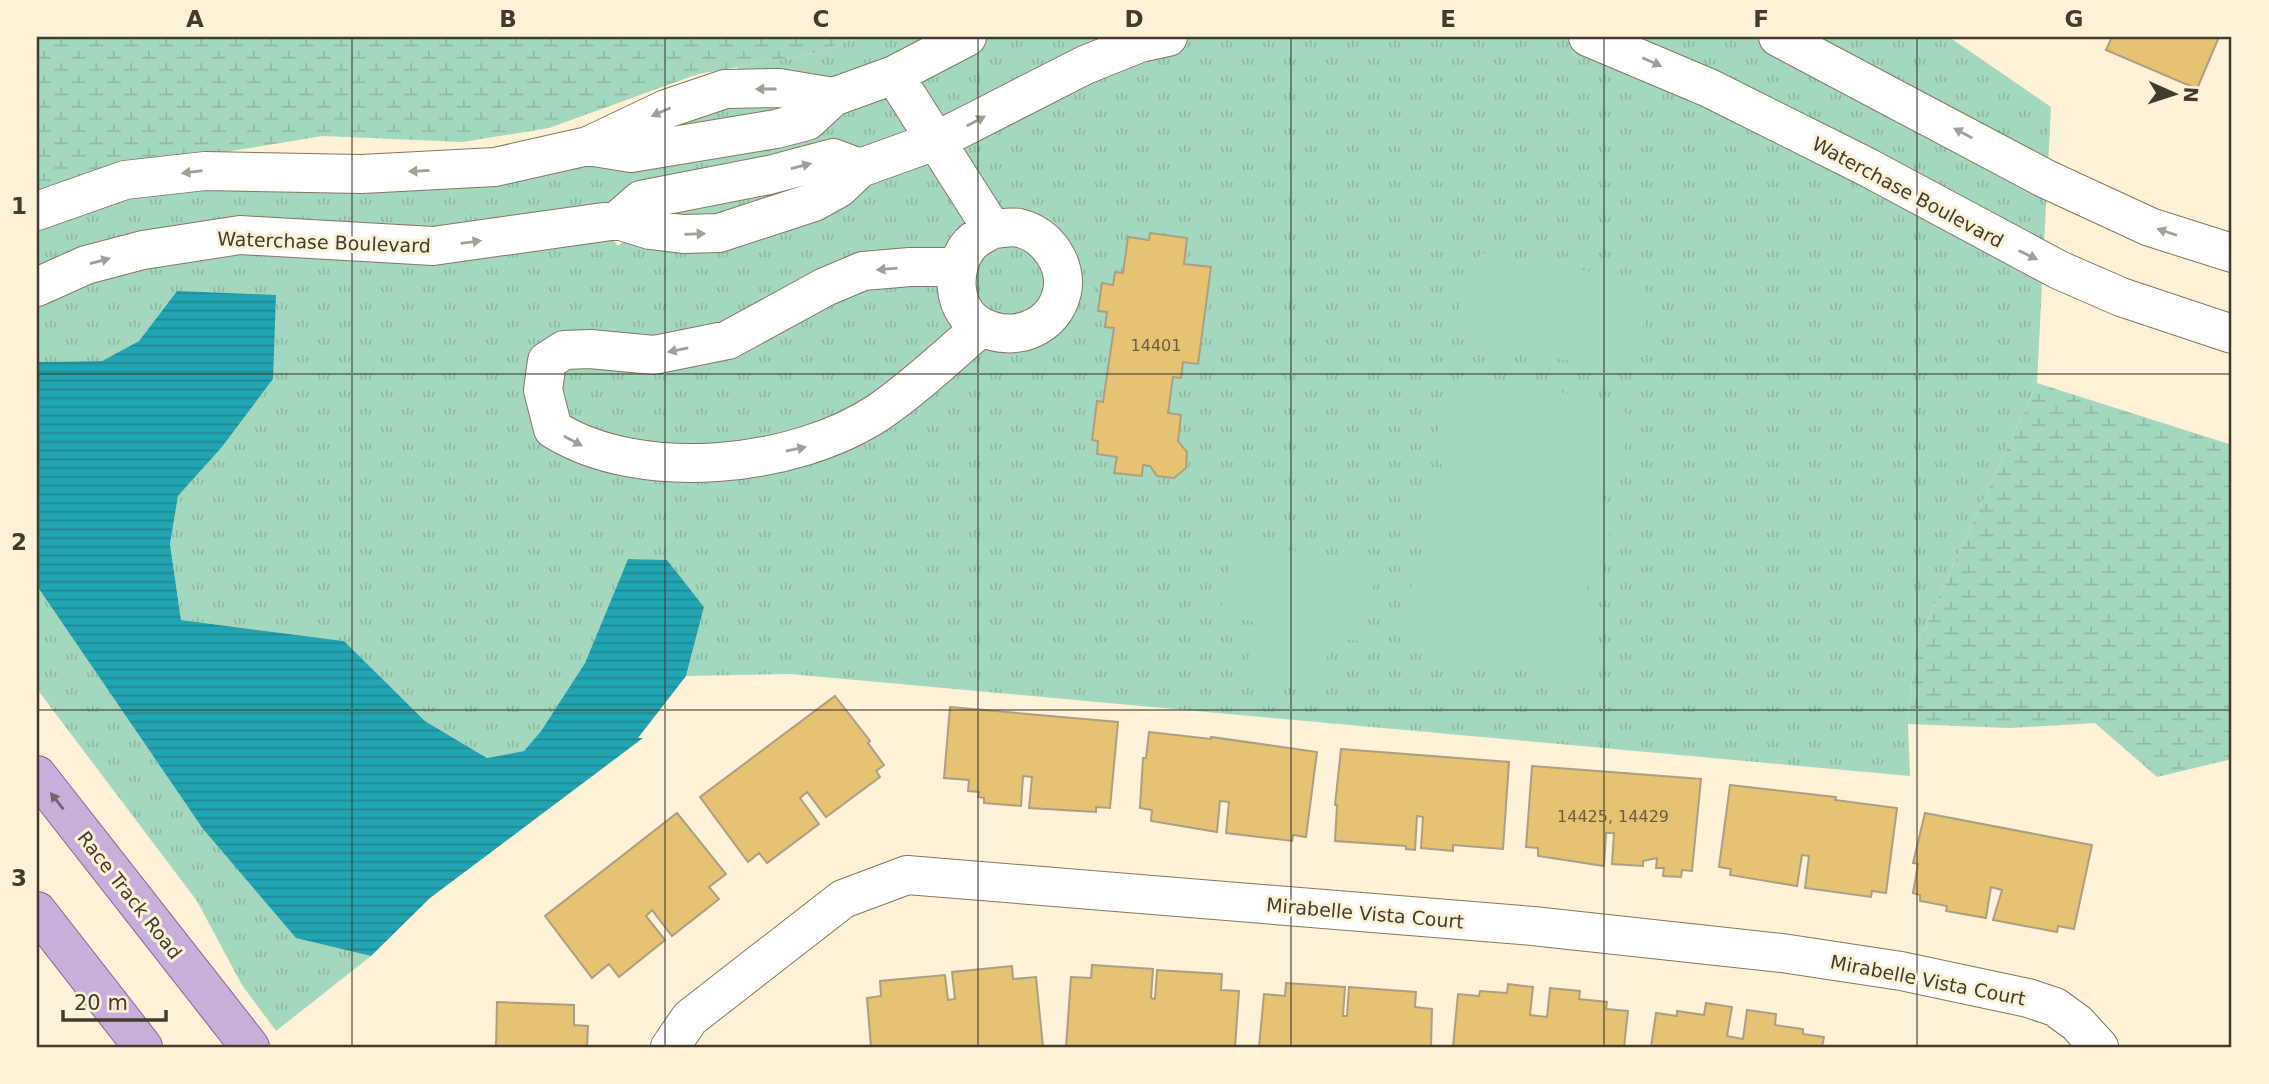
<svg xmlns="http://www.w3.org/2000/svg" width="2269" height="1084" font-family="'DejaVu Sans',sans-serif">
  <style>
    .grass { fill: url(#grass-tufts) }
    .wetland { fill: url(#wetland-marsh) }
    .garden { fill: #a3d8bf }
    .water { fill: url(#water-rules) }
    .building { fill: #e6c273; stroke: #ac9e80; stroke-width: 2 }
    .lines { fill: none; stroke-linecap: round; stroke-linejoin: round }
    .minor-casing { stroke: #847659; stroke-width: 40 }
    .major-casing { stroke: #82648f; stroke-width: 40 }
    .minor { stroke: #fff; stroke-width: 38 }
    .major { stroke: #c8afda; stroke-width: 38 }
    .oneway { fill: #a09e97 }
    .oneway2 { fill: #71646b }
    .grid { fill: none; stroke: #423c2f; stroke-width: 2; stroke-opacity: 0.55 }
    .labels { text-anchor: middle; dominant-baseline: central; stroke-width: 6; stroke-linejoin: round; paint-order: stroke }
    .number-label { font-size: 16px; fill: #6b5e40 }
    .street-label { font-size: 19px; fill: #423c2f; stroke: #fdf1d7 }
    .neatline { fill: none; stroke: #423c2f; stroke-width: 2.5 }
    .grid-label { font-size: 23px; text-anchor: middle; font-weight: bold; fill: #423c2f }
  </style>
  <defs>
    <pattern id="grass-tufts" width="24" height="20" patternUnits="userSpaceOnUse" patternTransform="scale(1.75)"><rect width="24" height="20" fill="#a3d8bf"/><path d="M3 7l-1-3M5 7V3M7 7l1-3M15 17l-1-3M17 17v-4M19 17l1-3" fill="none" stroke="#8ebaa4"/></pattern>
    <pattern id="wetland-marsh" width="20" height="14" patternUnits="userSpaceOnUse" patternTransform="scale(1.75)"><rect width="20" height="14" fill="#a3d8bf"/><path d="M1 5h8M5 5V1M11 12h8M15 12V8" fill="none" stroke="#8ebaa4"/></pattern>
    <pattern id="water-rules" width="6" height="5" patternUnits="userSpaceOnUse" patternTransform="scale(1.75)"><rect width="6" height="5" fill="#22a5b2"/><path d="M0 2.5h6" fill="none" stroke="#1f8891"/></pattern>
  </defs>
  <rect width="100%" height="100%" fill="#fdf1d7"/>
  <path class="grass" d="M858 37H1949L2051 107 2037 383 1915 649 1908 724 1910 776 790 674 686 676 704 607 667 561 628 559 585 663 541 731 524 751 487 758 425 721 344 641 181 620 170 544 178 496 222 447 273 379 177 291 139 341 102 361 37 362V308L94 281 149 267 240 253 436 263 612 239 618 246 624 241 720 251 809 224 796 192 716 215 684 216 609 204 432 228 237 218 139 232 37 268V231L131 197 667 129 751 98 737 67 808 55Z
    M37 586 203 829 296 937 371 956 276 1031 242 985 197 901 37 689Z"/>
  <path class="wetland" d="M37 37H858L808 55 698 74 549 128 463 142 323 136 237 150 37 193Z
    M2037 383 2232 445V759L2157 777 2095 723 2010 728 1908 724 1915 649Z"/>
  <path class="garden" d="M1484 253 1638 280 1648 293 1639 354 1624 370 1466 343 1455 327 1468 263Z
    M1466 374 1618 403 1630 418 1619 479 1600 494 1613 512 1603 575 1585 589 1599 607 1587 668 1568 679 1419 653 1402 636 1413 577 1432 560 1417 543 1427 479 1444 468 1434 453 1445 388Z
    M1233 541 1377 564 1364 642 1330 637 1322 691 1245 678 1254 622 1220 616Z"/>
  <path class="water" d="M177 291 276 295 273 379 222 447 178 496 170 544 181 620 344 641 425 721 487 758 524 751 541 731 585 663 628 559 667 560 704 607 686 676 638 738H643L430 898 371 956 296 938 203 829 37 586V362L102 361 139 341Z"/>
  <path class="building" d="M2112 37H2219L2197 89 2106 50Z
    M1150 233 1187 238 1184 264 1211 267 1198 364 1183 362 1181 378 1173 377 1168 413 1181 415 1178 441 1187 452 1186 468 1174 478 1157 476 1150 466 1143 465 1142 476 1114 473 1117 457 1097 454 1098 441 1092 440 1097 401 1103 402 1114 328 1105 327 1107 312 1098 311 1102 283 1113 285 1115 272 1123 273 1128 237 1149 240Z
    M835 696 870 741 868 743 884 765 876 771 880 777 826 817 807 792 800 798 819 824 767 863 759 853 748 862 700 797Z
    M950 707 1118 722 1110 808 1096 807V812L1029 808 1032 777 1023 776 1021 806 984 803V798L978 797 979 792 968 791 969 780 944 778Z
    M1149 732 1211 739V737L1317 752 1306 837 1293 835 1292 841 1226 833 1229 802 1220 801 1217 832 1151 821 1152 810 1140 808 1143 758H1146Z
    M1341 749 1509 762 1503 849 1453 845V851L1421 848 1423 817 1417 816 1415 850 1406 849V846L1335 841 1337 805H1335Z
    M1532 766 1701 779 1692 871 1682 870 1681 877 1663 876 1664 868H1656L1657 858 1643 861V866L1612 864 1614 833H1606L1604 866 1538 856V848L1526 847Z
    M1730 785 1836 797 1835 800 1897 808 1886 893 1872 891 1871 897 1805 888 1809 856 1802 855 1797 886 1730 875 1731 869 1719 867Z
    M677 813 726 874 709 887 719 899 672 936 652 910 646 916 665 940 619 977 609 964 592 978 545 916Z
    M1925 813 2092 845 2074 929 2058 926 2057 932 1993 920 2002 890 1991 887 1986 918 1946 911 1947 906 1920 901V895L1913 893 1918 864 1913 863Z
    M1092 965 1153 969 1151 998 1155 999 1157 970 1222 974 1221 990 1239 991 1235 1047H1066L1071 977 1091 978Z
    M1012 966 1013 979 1036 977 1043 1047H871L867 998 881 996 880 981 945 975 948 1000 955 999 952 972Z
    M1286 983 1345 987 1343 1016H1347L1349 987 1416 992 1415 1007 1432 1009 1431 1047H1259L1264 994 1285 996Z
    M1508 984 1533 987 1530 1015 1547 1017 1550 988 1580 991 1579 999 1607 1002 1606 1009 1628 1011 1624 1047H1453L1458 994 1479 996 1480 991 1507 993Z
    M497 1002 574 1005V1025L588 1026 587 1047H496Z
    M1706 1003 1732 1007 1727 1036 1743 1039 1747 1010 1776 1014 1775 1025 1803 1029V1034L1824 1037 1822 1047H1651L1656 1013 1677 1016V1011L1704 1015Z"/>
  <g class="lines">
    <defs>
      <path id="minor" d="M1588 37 1709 88 1867 167 2059 270 2121 297 2232 334
        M1778 37 2046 179 2150 227 2232 253
        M894 75 992 229C1000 229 1011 226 1019 228 1047 234 1068 265 1062 292 1054 328 1014 343 982 327 951 312 950 267 970 244 975 238 985 234 992 229
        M588 146 631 153 776 129 807 121 833 97
        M37 211 125 180 205 171 362 174 495 167 588 146 666 109 725 89 779 88 833 97 894 75 967 37
        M618 220 641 200 769 175 833 158 860 168
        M956 267H910L863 271 825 287 728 340 654 355 590 349 564 350 547 361 543 390 553 429C640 484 795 468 879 412 915 387 948 356 981 327
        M37 287 86 265 143 250 240 235 433 246 618 220 650 230 683 234 719 233 814 202 839 188 860 168 938 140 1085 65 1140 43 1168 37
        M670 1047 690 1018 843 899 907 875 1533 926 1782 953 1901 971 2028 998 2055 1007 2077 1023 2099 1047"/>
      <path id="major" d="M37 775 250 1047
        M37 911 143 1047"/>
    </defs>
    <use href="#minor" class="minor-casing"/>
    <use href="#major" class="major-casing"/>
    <use href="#minor" class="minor"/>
    <use href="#major" class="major"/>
  </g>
  <defs><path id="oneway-solid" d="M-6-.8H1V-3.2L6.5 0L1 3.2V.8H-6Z" transform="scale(1.75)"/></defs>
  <g class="oneway">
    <use href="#oneway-solid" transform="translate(1652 62) rotate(24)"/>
    <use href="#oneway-solid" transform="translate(766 89) rotate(180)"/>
    <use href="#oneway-solid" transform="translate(661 112) rotate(156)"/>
    <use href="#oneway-solid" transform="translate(976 121) rotate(-28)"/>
    <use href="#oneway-solid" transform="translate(1963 133) rotate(-152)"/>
    <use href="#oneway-solid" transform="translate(801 166) rotate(-14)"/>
    <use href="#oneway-solid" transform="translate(419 171) rotate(177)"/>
    <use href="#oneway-solid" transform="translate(192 172) rotate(173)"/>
    <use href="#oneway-solid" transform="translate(2167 232) rotate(-162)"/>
    <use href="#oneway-solid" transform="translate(695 234) rotate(-2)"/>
    <use href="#oneway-solid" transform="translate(471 242) rotate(-7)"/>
    <use href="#oneway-solid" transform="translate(2028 255) rotate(26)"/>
    <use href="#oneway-solid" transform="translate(100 261) rotate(-15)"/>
    <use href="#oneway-solid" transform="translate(887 269) rotate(175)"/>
    <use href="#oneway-solid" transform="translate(678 350) rotate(168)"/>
    <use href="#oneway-solid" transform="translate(573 441) rotate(28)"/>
    <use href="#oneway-solid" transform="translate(796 449) rotate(-11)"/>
  </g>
  <use class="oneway2" href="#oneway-solid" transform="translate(57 801) rotate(-128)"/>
  <path class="grid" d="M352 37V1047M665 37V1047M978 37V1047M1291 37V1047M1604 37V1047M1917 37V1047M37 374H2232M37 710H2232"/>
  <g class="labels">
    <g class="number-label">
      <text x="1156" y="345">14401</text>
      <text x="1613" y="816">14425, 14429</text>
    </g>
    <g class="street-label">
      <text transform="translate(1908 192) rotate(28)">Waterchase Boulevard</text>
      <text transform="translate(324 242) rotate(2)">Waterchase Boulevard</text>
      <text transform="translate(130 895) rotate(52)">Race Track Road</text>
      <text transform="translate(1365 913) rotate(5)">Mirabelle Vista Court</text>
      <text transform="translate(1928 980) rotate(11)">Mirabelle Vista Court</text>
    </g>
  </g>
  <rect width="2269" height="1084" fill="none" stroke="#fdf1d7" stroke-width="77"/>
  <g transform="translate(2174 94) rotate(93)" stroke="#fdf1d7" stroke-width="5" paint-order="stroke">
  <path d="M0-5L12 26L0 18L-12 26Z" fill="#423c2f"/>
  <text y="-10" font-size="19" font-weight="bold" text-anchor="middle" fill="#423c2f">N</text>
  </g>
  <path d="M63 1010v10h103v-10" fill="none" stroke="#423c2f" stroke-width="3.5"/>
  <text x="74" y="1010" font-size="21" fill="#423c2f" stroke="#fdf1d7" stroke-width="5" paint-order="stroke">20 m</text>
  <rect x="38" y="38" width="2192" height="1008" class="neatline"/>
  <g class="grid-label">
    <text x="195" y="27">A</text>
    <text x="508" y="27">B</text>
    <text x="821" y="27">C</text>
    <text x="1134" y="27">D</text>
    <text x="1448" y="27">E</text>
    <text x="1761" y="27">F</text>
    <text x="2074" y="27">G</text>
    <text x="19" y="214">1</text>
    <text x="19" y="550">2</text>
    <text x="19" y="886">3</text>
  </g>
</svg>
